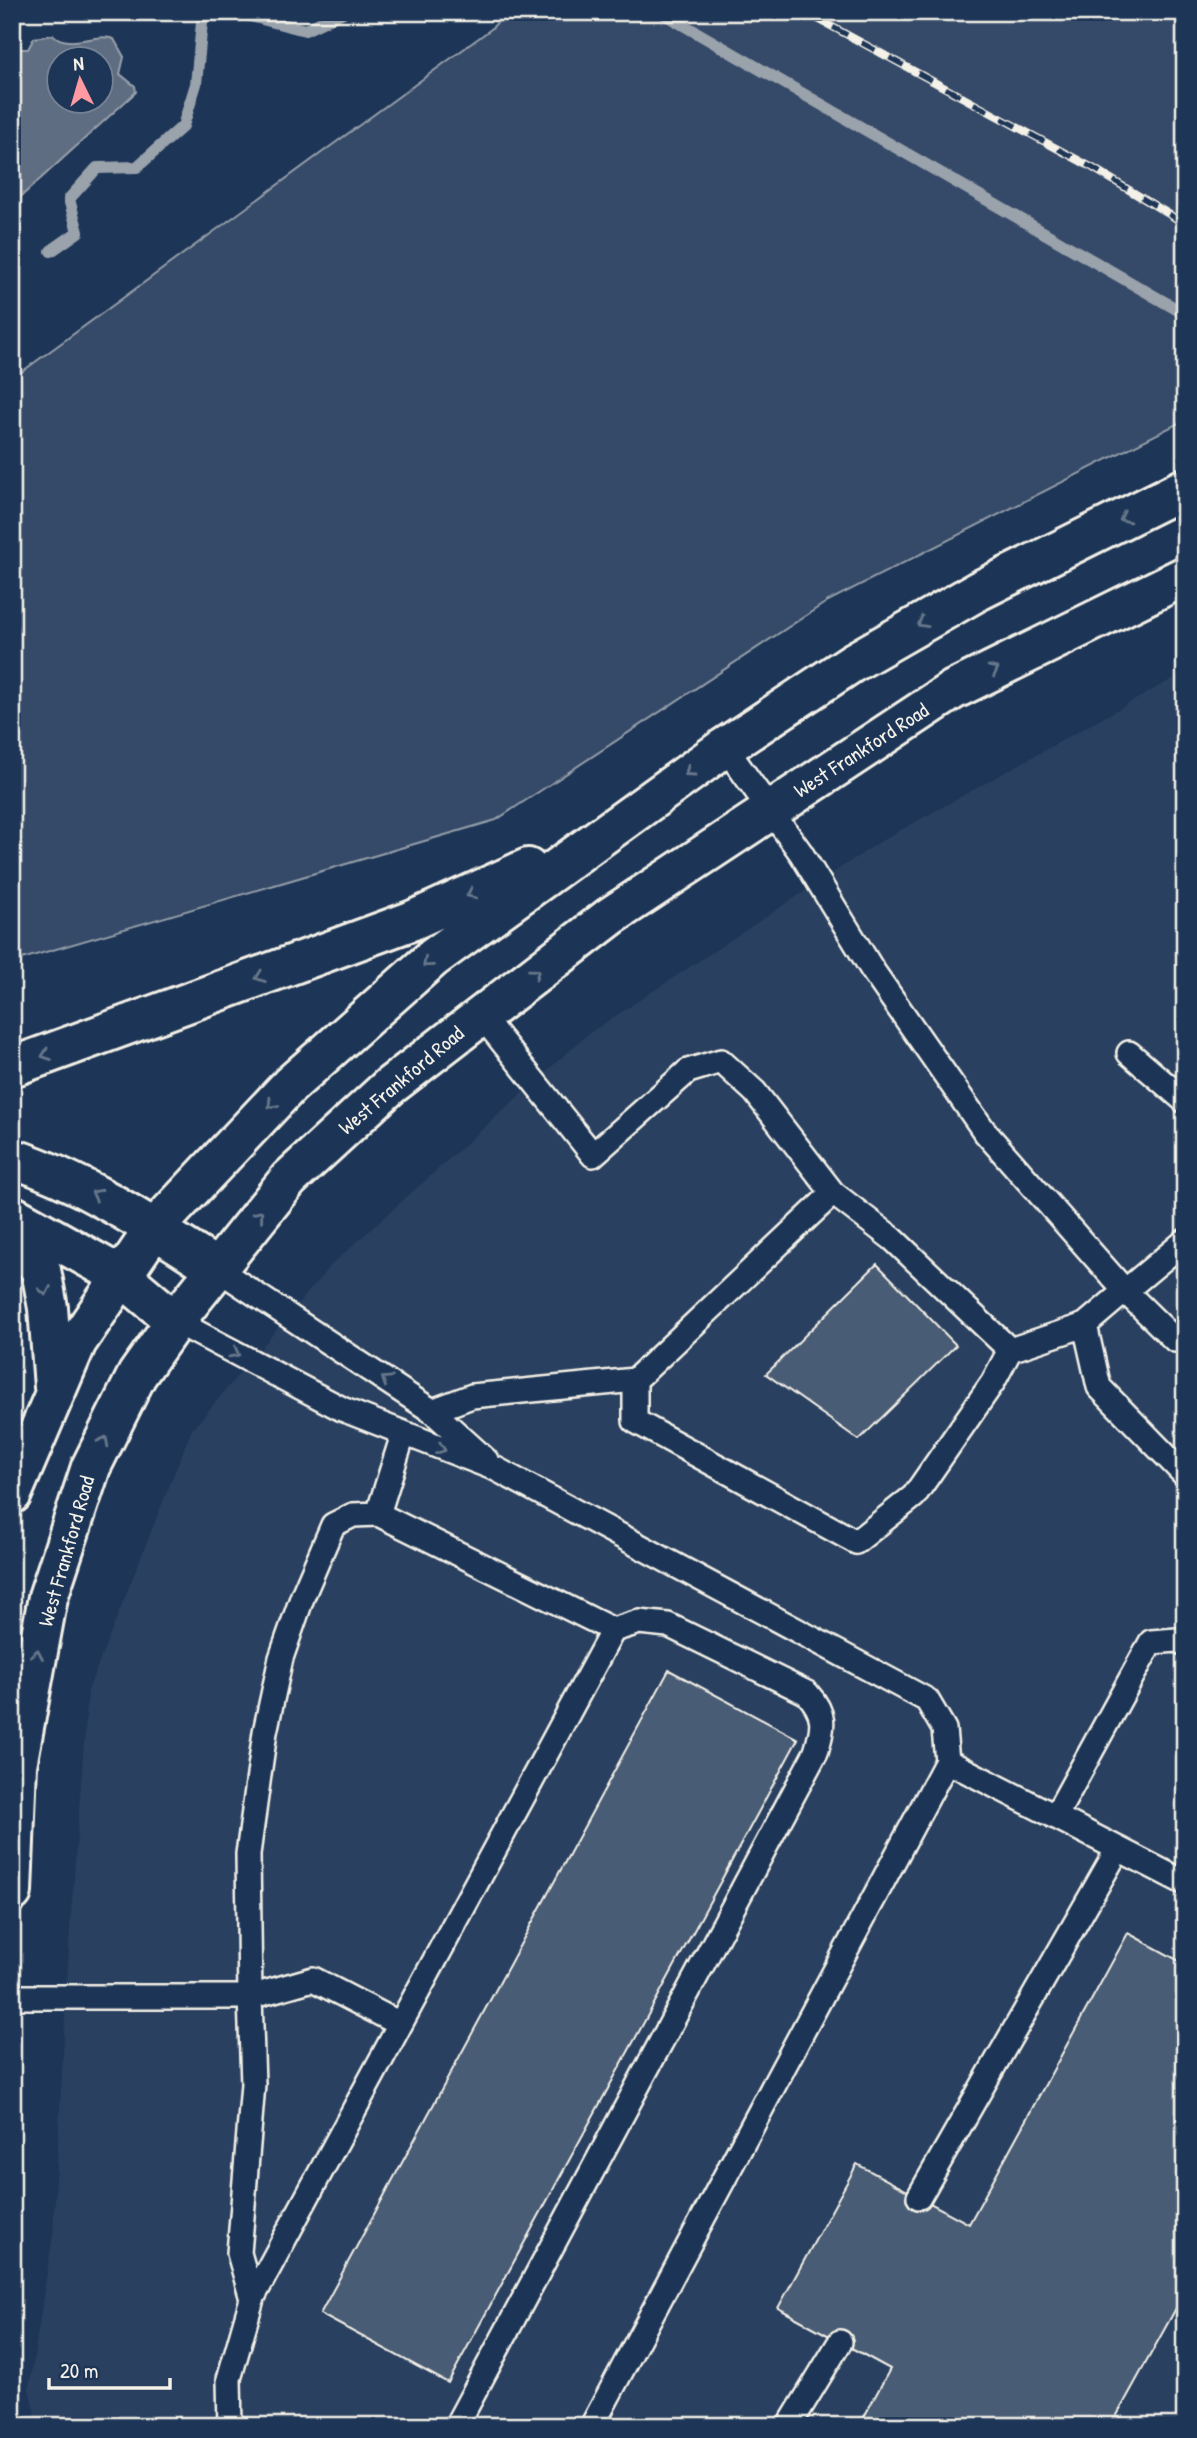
<svg xmlns="http://www.w3.org/2000/svg" width="1197" height="2438" font-family="'Patrick Hand',sans-serif">
  <style>
    .built { fill: #2a4060 }
    .green { fill: #354a67; stroke: #949ea8; stroke-width: 2 }
    .water { fill: #5e6d82; stroke: #9aa2ab; stroke-width: 2; fill-rule: evenodd }
    .lines { fill: none; stroke-linecap: round; stroke-linejoin: round }
    .stream { stroke: #9aa2ab; stroke-width: 12 }
    .building { fill: #485b74; stroke: #f4f1e8; stroke-width: 2 }
    .service-casing { stroke: #f4f1e8; stroke-width: 28 }
    .secondary-casing { stroke: #f4f1e8; stroke-width: 44 }
    .service { stroke: #1d3557; stroke-width: 23 }
    .secondary { stroke: #1d3557; stroke-width: 38 }
    .rail-casing { stroke: #f4f1e8; stroke-width: 8 }
    .rail { stroke: #1d3557; stroke-width: 5; stroke-dasharray: 16; stroke-linecap: butt }
    .oneway { stroke: #68778a }
    .labels { text-anchor: middle; dominant-baseline: central; stroke-width: 5; stroke-linejoin: round; paint-order: stroke }
    .street-label { font-size: 21px; fill: #f4f1e8; stroke: #1d3557 }
  </style>
  <rect width="100%" height="100%" fill="#1d3557"/>
  <filter id="ink" filterUnits="userSpaceOnUse"><feTurbulence type="fractalNoise" baseFrequency=".0143" numOctaves="2"/><feDisplacementMap in="SourceGraphic" scale="14" xChannelSelector="R" yChannelSelector="G"/><feConvolveMatrix kernelMatrix="1 2 1 2 8 2 1 2 1" color-interpolation-filters="sRGB"/></filter>
  <g filter="url(#ink)">
    <path class="built" d="M1185 672V2426H38L29 2389 53 2234 70 1928 88 1690 191 1431 331 1265 588 1034 881 841Z"/>
    <path class="green" d="M507 12H1185V420L828 601 496 820 12 962V379L491 29Z"/>
    <path class="water" d="M53 35C71 50 94 32 114 39L124 57 120 74 135 86 136 92 14 203 12 226V49H28L34 38ZM60 60H102V102H60Z"/>
    <g class="lines">
      <path class="stream" d="M235 12 305 30 343 12
        M661 12 1185 314
        M51 251 78 232 69 199 97 168 137 167 183 126 196 84 203 12"/>
    </g>
    <path class="building" d="M877 1264 956 1345 859 1440 766 1374Z
      M669 1670 798 1739 448 2383 320 2314Z
      M1128 1933 1185 1964V2292L1111 2426H859L890 2369 778 2308 857 2164 969 2224Z"/>
    <g class="lines">
      <defs>
        <path id="service" d="M725 747 801 853 873 971 985 1132 1125 1291 1085 1325 1099 1387 1185 1475
          M480 1014 593 1155 688 1071 721 1061 755 1092 833 1193 635 1380V1421L856 1542 914 1496 993 1382 1010 1350 893 1239 833 1193
          M1129 1053 1185 1101
          M216 1268 432 1411 486 1460
          M175 1321 342 1409 496 1469 927 1700 944 1729 947 1761 592 2426
          M1175 1340 1125 1291 1185 1241
          M1010 1350 1085 1325
          M432 1411 472 1396 635 1380
          M378 1514 613 1630 639 1622 668 1625 807 1693C826 1714 824 1726 816 1752L456 2426
          M947 1761 1185 1883
          M1055 1817 1151 1642 1177 1640 1185 1644
          M12 1997H250L248 1854 265 1732 281 1658 303 1595 333 1525 353 1515 378 1514 403 1435
          M919 2197 1118 1849
          M252 2299 613 1630
          M230 2426 229 2379 252 2299 239 2253 253 2084 250 1997 313 1979 400 2024
          M789 2426 840 2342"/>
        <path id="secondary" d="M12 1067 411 921 528 868
          M12 1158C87 1183 150 1226 216 1268
          M12 1215 123 1277 175 1321
          M12 1233 41 1270 48 1308 54 1387
          M12 1494 77 1342 154 1229 290 1085 433 958 725 747 852 663 978 591 1185 488
          M12 1892 17 1765 48 1597 91 1467 137 1375 175 1321 289 1179 390 1086 611 916 953 690 1185 576"/>
      </defs>
      <use href="#service" class="service-casing"/>
      <use href="#secondary" class="secondary-casing"/>
      <use href="#service" class="service"/>
      <use href="#secondary" class="secondary"/>
      <defs>
        <path id="rail" d="M805 12 1093 168 1185 224"/>
      </defs>
      <use href="#rail" class="rail-casing"/>
      <use href="#rail" class="rail"/>
    </g>
    <defs><path id="oneway-chevron" d="M-2-3.5L2.5 0L-2 3.5" fill="none" stroke-width="1.6" stroke-linecap="round" stroke-linejoin="round" transform="scale(1.75)"/></defs>
    <g class="oneway">
      <use href="#oneway-chevron" transform="translate(1124 518) rotate(153)"/>
      <use href="#oneway-chevron" transform="translate(922 623) rotate(150)"/>
      <use href="#oneway-chevron" transform="translate(994 670) rotate(-26)"/>
      <use href="#oneway-chevron" transform="translate(689 772) rotate(145)"/>
      <use href="#oneway-chevron" transform="translate(471 894) rotate(156)"/>
      <use href="#oneway-chevron" transform="translate(427 963) rotate(139)"/>
      <use href="#oneway-chevron" transform="translate(535 973) rotate(-37)"/>
      <use href="#oneway-chevron" transform="translate(260 977) rotate(160)"/>
      <use href="#oneway-chevron" transform="translate(46 1055) rotate(160)"/>
      <use href="#oneway-chevron" transform="translate(272 1104) rotate(133)"/>
      <use href="#oneway-chevron" transform="translate(96 1194) rotate(-153)"/>
      <use href="#oneway-chevron" transform="translate(259 1215) rotate(-51)"/>
      <use href="#oneway-chevron" transform="translate(45 1291) rotate(79)"/>
      <use href="#oneway-chevron" transform="translate(235 1353) rotate(28)"/>
      <use href="#oneway-chevron" transform="translate(386 1380) rotate(-146)"/>
      <use href="#oneway-chevron" transform="translate(104 1441) rotate(-63)"/>
      <use href="#oneway-chevron" transform="translate(441 1449) rotate(20)"/>
      <use href="#oneway-chevron" transform="translate(37 1654) rotate(-80)"/>
    </g>
  </g>
  <g class="labels">
    <g class="street-label">
      <text transform="translate(861 750) rotate(-33)">West Frankford Road</text>
      <text transform="translate(401 1080) rotate(-40)">West Frankford Road</text>
      <text transform="translate(66 1551) rotate(-74)">West Frankford Road</text>
    </g>
  </g>
  <rect width="1197" height="2438" fill="none" stroke="#1d3557" stroke-width="42"/>
  <rect x="21" y="21" width="1155" height="2396" fill="none" stroke="#f4f1e8" stroke-width="2.5" filter="url(#ink)"/>
  <g transform="translate(80 80) rotate(355)"><circle r="33" fill="#1d3557" stroke="#738091" stroke-width="2"/>
  <path d="M0-5L12 26L0 18L-12 26Z" fill="#ff9aa2"/>
  <text y="-10" font-size="19" font-weight="bold" text-anchor="middle" fill="#f4f1e8">N</text>
  </g>
  <path d="M49 2378v10h121v-10" fill="none" stroke="#f4f1e8" stroke-width="3.5"/>
  <text x="60" y="2378" font-size="21" fill="#f4f1e8" stroke="#1d3557" stroke-width="5" paint-order="stroke">20 m</text>
</svg>
